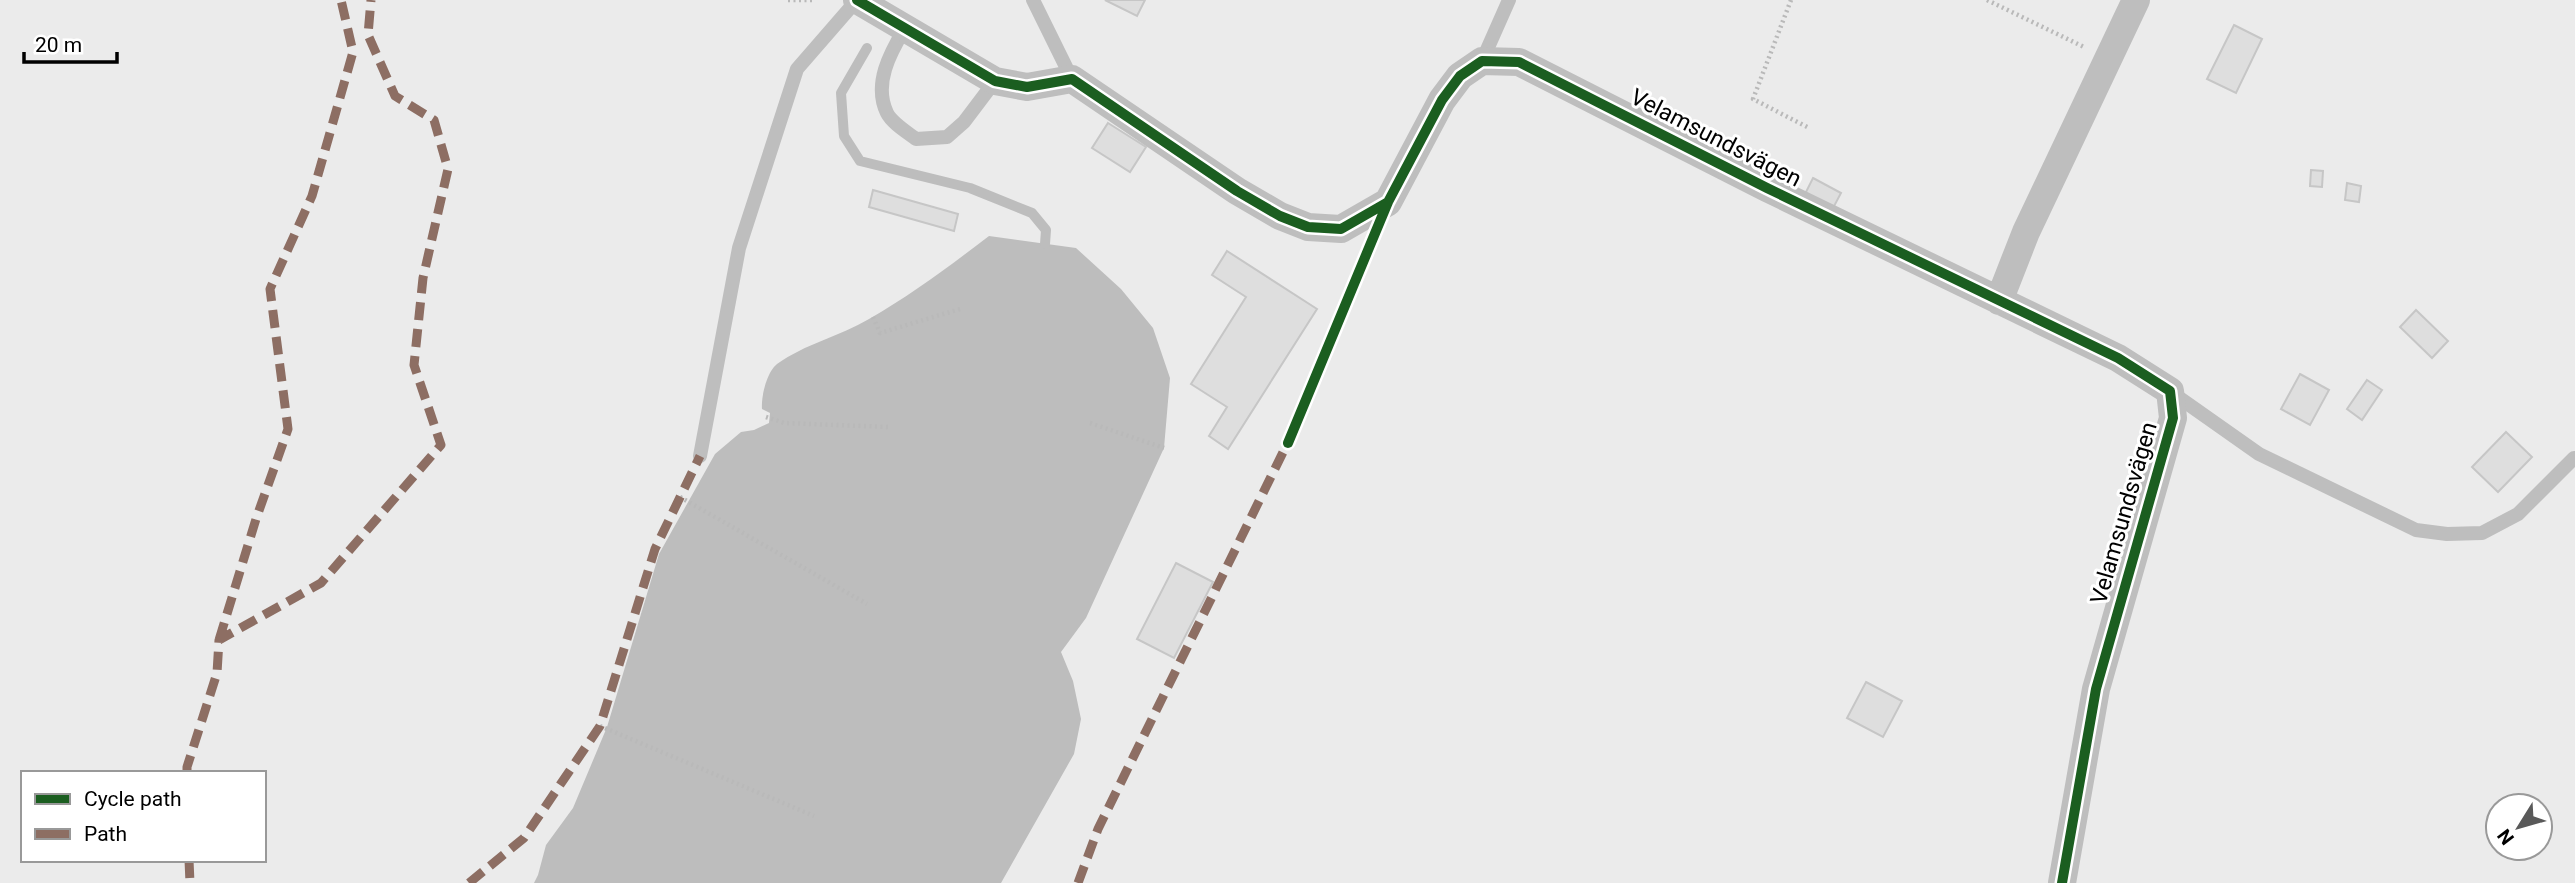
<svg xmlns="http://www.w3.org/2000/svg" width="2575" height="883" font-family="Roboto,sans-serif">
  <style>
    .green { fill: #ebebeb; fill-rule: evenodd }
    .water { fill: #bdbdbd }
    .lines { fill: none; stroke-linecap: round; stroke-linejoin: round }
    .stream { stroke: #bdbdbd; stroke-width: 10 }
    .building { fill: #dedede; stroke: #c6c6c6; stroke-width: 2 }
    .path { stroke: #b9b9b9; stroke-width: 4.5; stroke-dasharray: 2 3.5; stroke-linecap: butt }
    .service { stroke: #bebebe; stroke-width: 14 }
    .minor { stroke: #bebebe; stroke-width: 28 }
    .quiet { stroke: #8d6e63; stroke-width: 9; stroke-dasharray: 18 9; stroke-linecap: butt }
    .cycleway-casing { stroke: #fff; stroke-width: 15 }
    .cycleway { stroke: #1b5e20; stroke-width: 10 }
    .labels { text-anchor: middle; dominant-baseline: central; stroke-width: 6; stroke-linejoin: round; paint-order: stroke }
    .street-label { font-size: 23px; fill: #000; stroke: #fff }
  </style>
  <rect width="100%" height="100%" fill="#fff"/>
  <path class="green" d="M0 0H2575V883H0ZM23 773H264V860H23ZM2498 806H2540V848H2498Z"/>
  <path class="water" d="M989 236 1076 248 1121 289 1153 328 1170 378 1164 448 1086 618 1061 652 1073 681 1081 719 1074 754 1001 883H534L538 875 546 845 573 808 607 727 659 554 715 454 741 432 754 430 769 423 770 413 762 409C761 396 767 372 777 364 805 344 840 336 869 319 911 295 951 265 989 236Z"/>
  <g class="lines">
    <path class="stream" d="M867 48 841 93 844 136 860 161 970 188 1032 213 1046 230 1045 244"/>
  </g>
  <path class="building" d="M1105 0H1145L1137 16Z
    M2234 25 2262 39 2236 93 2207 79Z
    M1108 123 1146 147 1130 172 1092 148Z
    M2311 170 2323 171 2322 187 2310 186Z
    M1813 178 1841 193 1832 210 1804 196Z
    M2347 183 2361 186 2359 202 2345 200Z
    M873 190 958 214 954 231 869 207Z
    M1227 251 1317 309 1228 449 1209 436 1227 407 1191 384 1246 297 1212 275Z
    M2416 310 2448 341 2432 358 2400 327Z
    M2300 374 2329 390 2310 425 2281 409Z
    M2367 380 2382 390 2362 420 2347 409Z
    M2506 432 2532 457 2498 492 2472 467Z
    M1176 563 1213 582 1174 658 1137 639Z
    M1866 682 1902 701 1883 737 1847 718Z"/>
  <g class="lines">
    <path class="path" d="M788 0H814
      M1791 0 1753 99 1809 128
      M1987 0 2084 47
      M873 317 880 333 960 309
      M766 417 784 423 888 427
      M1090 423 1164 448
      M680 497 867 604
      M600 726 814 816"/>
    <path class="service" d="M1033 0 1072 79
      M905 28C890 53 873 84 887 113 892 123 907 132 916 139L947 137 964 122 995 81
      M1482 61 1509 0
      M2171 392 2259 454 2416 530 2447 534 2482 533 2518 514 2574 458
      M700 456 739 248 797 69 857 0"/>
    <path class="minor" d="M857 0 995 81 1027 87 1072 79 1237 191 1280 216 1308 227 1341 229 1388 202 1442 100 1460 76 1482 61 1519 62 1767 188 2118 358 2170 391 2173 418 2096 689 2062 883
      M1999 301 2026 232 2136 0"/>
    <path class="quiet" d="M219 640 256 519 288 429 270 289 312 196 353 52 341 0
      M187 773V767L217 673 219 640 321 583 441 445 414 365 423 278 448 169 434 120 395 96 368 35 371 0
      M189 860 190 883
      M469 883 524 838 600 726 655 549 700 456
      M1078 883 1098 829 1290 438"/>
    <defs>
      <path id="cycleway" d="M857 0 995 81 1027 87 1072 79 1237 191 1280 216 1308 227 1341 229 1388 202
        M1288 443 1388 202 1442 100 1460 76 1482 61 1519 62 1767 188 2118 358 2170 391 2173 418 2096 689 2062 883"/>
    </defs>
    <use href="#cycleway" class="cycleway-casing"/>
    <use href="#cycleway" class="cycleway"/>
  </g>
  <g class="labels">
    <g class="street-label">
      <text transform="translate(1716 138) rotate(27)">Velamsundsvägen</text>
      <text transform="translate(2124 513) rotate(-74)">Velamsundsvägen</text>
    </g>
  </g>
  <rect x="21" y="771" width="245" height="91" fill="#ffffff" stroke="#999999" stroke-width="2"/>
  <rect x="35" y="794" width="35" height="10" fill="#1b5e20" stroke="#999999" stroke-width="2"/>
  <text x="84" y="806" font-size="21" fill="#000000">Cycle path</text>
  <rect x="35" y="829" width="35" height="10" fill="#8d6e63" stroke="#999999" stroke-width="2"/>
  <text x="84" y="841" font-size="21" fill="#000000">Path</text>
  <g transform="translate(2519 827) rotate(233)"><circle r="33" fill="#ffffff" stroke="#999999" stroke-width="2"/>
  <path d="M0-5L12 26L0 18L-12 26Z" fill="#595959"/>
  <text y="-10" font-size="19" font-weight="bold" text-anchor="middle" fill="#000000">N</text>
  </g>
  <path d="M24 52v10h93v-10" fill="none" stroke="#000000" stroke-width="3.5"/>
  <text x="35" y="52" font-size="21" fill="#000000" stroke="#ffffff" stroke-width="5" paint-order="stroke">20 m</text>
</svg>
